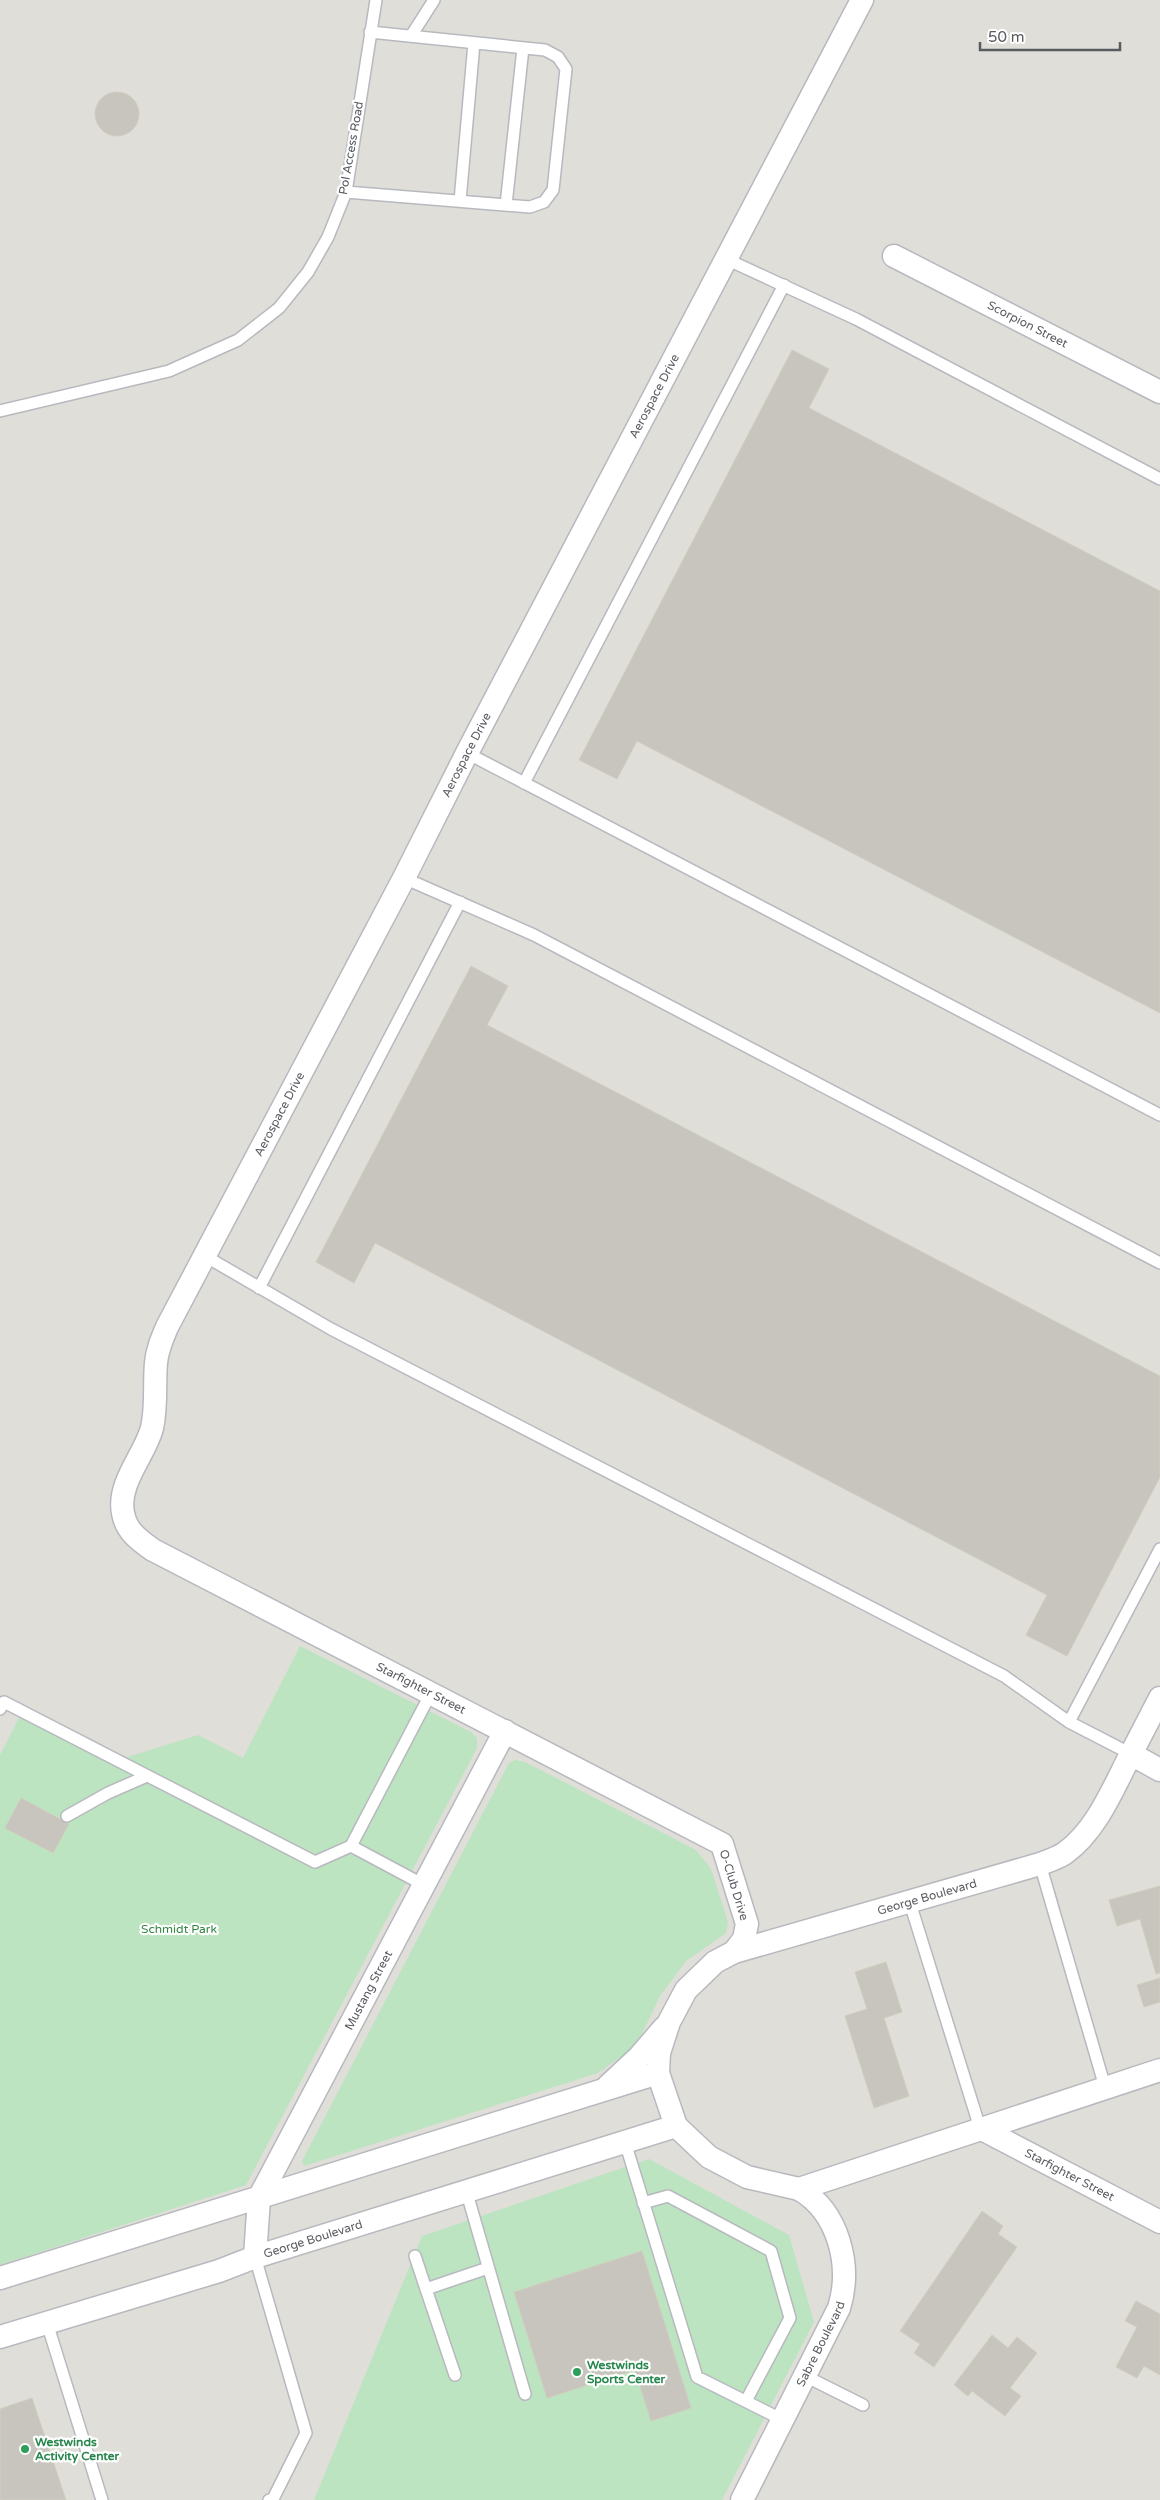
<svg xmlns="http://www.w3.org/2000/svg" width="1160" height="2500" font-family="'Varela Round',sans-serif">
  <style>
    .industrial { fill: #dfded8 }
    .green { fill: #bce4c1 }
    .building { fill: #c7c5bd; stroke: #d1cdbe }
    .lines { fill: none; stroke-linecap: round; stroke-linejoin: round }
    .lane-casing { stroke: #b8b9bf; stroke-width: 14 }
    .street-casing { stroke: #b8b9bf; stroke-width: 25 }
    .lane { stroke: #fff; stroke-width: 11 }
    .street { stroke: #fff; stroke-width: 22 }
    .leisure-dot { fill: #2e9e5b; stroke: #fff; stroke-width: 2 }
    .labels { text-anchor: middle; dominant-baseline: central; stroke-width: 4.5; stroke-linejoin: round; paint-order: stroke }
    .street-label { font-size: 12px; fill: #595b61; stroke: #fff }
    .park-label { font-size: 12px; fill: #348542; stroke: #fff }
    .leisure-label { font-size: 12px; font-weight: bold; fill: #27864d; stroke: #fff; text-anchor: start }
  </style>
  <rect width="100%" height="100%" fill="#ecebe0"/>
  <path class="industrial" d="M0 0H1160V2500H0Z"/>
  <path class="green" d="M300 1646 471 1732 477 1738V1748L246 2185 0 2265V1755L25 1706 124 1758 198 1735 243 1758Z
    M515 1760 525 1762 696 1850 711 1869 728 1922 726 1933 686 1961 660 1996 641 2036 632 2049 598 2073 304 2166 302 2161 509 1763Z
    M649 2159 789 2235 814 2322 722 2500H314L422 2236Z"/>
  <path class="building" d="M95 114a22 22 0 1 1 44 0a22 22 0 1 1-44 0Z
    M792 350 829 369 809 408 1160 591V1013L637 741 617 779 579 760Z
    M471 966 508 986 487 1025 1160 1376V1477L1067 1656 1026 1635 1047 1595 375 1243 354 1283 316 1262Z
    M21 1798 69 1824 53 1853 5 1828Z
    M1160 1886V1973L1156 1974 1140 1919 1117 1926 1109 1900Z
    M886 1962 902 2012 884 2018 909 2096 874 2108 845 2016 867 2009 855 1972Z
    M1160 1978V2002L1144 2007 1137 1985Z
    M982 2211 1003 2226 998 2234 1017 2247 934 2367 914 2353 920 2344 900 2331Z
    M642 2251 691 2408 651 2421 635 2370 547 2398 514 2292Z
    M1136 2301 1160 2314V2375L1144 2366 1137 2378 1116 2367 1137 2327 1125 2321Z
    M992 2335 1008 2348 1017 2337 1037 2353 1010 2388 1021 2396 1005 2416 972 2391 968 2396 954 2385Z
    M32 2398 66 2500H0V2409Z"/>
  <g class="lines">
    <defs>
      <path id="lane" d="M411 36 434 0
        M346 192 530 207 544 202 553 190 566 69 558 57 545 50 370 32
        M460 201 474 43
        M506 205 523 48
        M726 259 856 319 1160 479
        M0 411 169 371 238 340 279 308 308 272 328 237 346 192 376 0
        M467 753 1160 1115
        M524 783 784 285
        M404 878 534 935 1160 1263
        M205 1256 331 1329 1004 1676 1069 1722 1131 1754
        M259 1288 460 902
        M0 1709 4 1702 315 1862 351 1846 431 1693
        M1069 1722 1160 1549
        M67 1816 108 1793 147 1776
        M351 1846 424 1885
        M1040 1864 1105 2087
        M910 1903 980 2128
        M625 2142 697 2377 783 2420
        M466 2190 525 2394
        M643 2203 668 2196 771 2251 790 2318 746 2401
        M415 2256 426 2289 488 2268
        M255 2257 306 2433 273 2499 269 2500
        M426 2289 455 2375
        M47 2323 102 2500
        M805 2376 863 2405"/>
      <g id="street">
        <path id="s1" d="M894 256 1160 392"/>
        <path d="M1131 1754 1160 1698"/>
        <path d="M1160 1770 1131 1754C1113 1788 1097 1830 1065 1853 1058 1858 1048 1861 1040 1864L734 1952 715 1962 686 1990 669 2022 659 2053 658 2073 676 2126 709 2157 747 2177 799 2189 1160 2070"/>
        <path id="s2" d="M734 1952 744 1939 747 1924 722 1844 153 1550C139 1540 126 1531 123 1513 117 1483 145 1455 152 1428 157 1406 154 1385 156 1363 157 1350 162 1339 167 1327L404 878 467 753 862 0"/>
        <path d="M608 2086 639 2057 664 2028"/>
        <path id="s3" d="M980 2128 1160 2222"/>
        <path id="s4" d="M255 2257 259 2198 505 1731"/>
        <path d="M0 2278 658 2073"/>
        <path id="s5" d="M0 2337 219 2271 255 2257 676 2126"/>
        <path id="s6" d="M742 2500 839 2308C852 2266 839 2212 799 2189"/>
      </g>
    </defs>
    <use href="#lane" class="lane-casing"/>
    <use href="#street" class="street-casing"/>
    <use href="#lane" class="lane"/>
    <use href="#street" class="street"/>
  </g>
  <g class="leisure-dot">
    <circle cx="577" cy="2372" r="5"/>
    <circle cx="25" cy="2449" r="5"/>
  </g>
  <g class="labels">
    <g class="street-label">
      <text transform="translate(351 148) rotate(-80)">Pol Access Road</text>
      <text stroke="none"><textPath href="#s1" startOffset="150">Scorpion Street</textPath></text>
      <text stroke="none"><textPath href="#s2" startOffset="2050">Aerospace Drive</textPath></text>
      <text stroke="none"><textPath href="#s2" startOffset="1645">Aerospace Drive</textPath></text>
      <text stroke="none"><textPath href="#s2" startOffset="1240">Aerospace Drive</textPath></text>
      <text transform="translate(421 1688) rotate(27)">Starfighter Street</text>
      <text transform="translate(734 1885) rotate(73)">O-Club Drive</text>
      <text transform="translate(927 1897) rotate(-16)">George Boulevard</text>
      <text stroke="none"><textPath href="#s4" startOffset="294">Mustang Street</textPath></text>
      <text stroke="none"><textPath href="#s3" startOffset="101">Starfighter Street</textPath></text>
      <text stroke="none"><textPath href="#s5" startOffset="328">George Boulevard</textPath></text>
      <text stroke="none"><textPath href="#s6" startOffset="175">Sabre Boulevard</textPath></text>
    </g>
    <g class="park-label">
      <text x="179" y="1929">Schmidt Park</text>
    </g>
    <g class="leisure-label">
      <text x="587" y="2365">Westwinds<tspan x="587" dy="14">Sports Center</tspan></text>
      <text x="35" y="2442">Westwinds<tspan x="35" dy="14">Activity Center</tspan></text>
    </g>
  </g>
  <path d="M980 42v8h140v-8" fill="none" stroke="#595b61" stroke-width="2.5"/>
  <text x="988" y="42" font-size="15" fill="#595b61" stroke="#ffffff" stroke-width="4" paint-order="stroke">50 m</text>
</svg>
